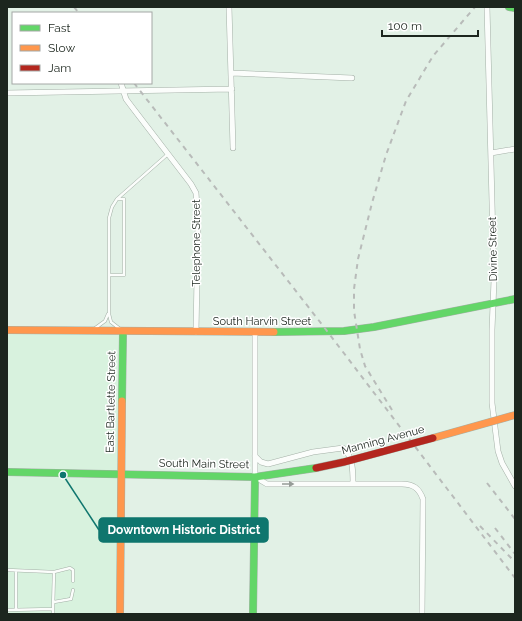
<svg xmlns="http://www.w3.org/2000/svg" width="522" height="621" font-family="Raleway,sans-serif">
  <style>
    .built { fill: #d8f2de }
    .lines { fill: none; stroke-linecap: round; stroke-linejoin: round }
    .lane-casing { stroke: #a4b0a7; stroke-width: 3.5 }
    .street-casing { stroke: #a4b0a7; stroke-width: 6 }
    .fast-casing { stroke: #a4b0a7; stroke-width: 8 }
    .slow-casing { stroke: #a4b0a7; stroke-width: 8 }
    .lane { stroke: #fbfdfb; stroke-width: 2.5 }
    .street { stroke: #fbfdfb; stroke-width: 5 }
    .fast { stroke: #63d668; stroke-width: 7 }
    .slow { stroke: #ff974d; stroke-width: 7 }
    .rail { stroke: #b8bbb9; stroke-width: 2; stroke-dasharray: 5 5; stroke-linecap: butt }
    .slow-bridge-casing { stroke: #a4b0a7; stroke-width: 8; stroke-linecap: butt }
    .jam-bridge-casing { stroke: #a4b0a7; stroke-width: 8; stroke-linecap: butt }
    .slow-bridge { stroke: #ff974d; stroke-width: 7 }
    .jam-bridge { stroke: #b3261e; stroke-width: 7 }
    .oneway { fill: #979c98 }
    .labels { text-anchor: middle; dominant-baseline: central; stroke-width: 3; stroke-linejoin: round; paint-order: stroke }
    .street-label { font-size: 11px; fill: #1c261e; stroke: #fff }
    .leader { fill: none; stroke: #0f766e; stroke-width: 1.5 }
    .callout-dot { fill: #0f766e; stroke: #fff; stroke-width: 1.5 }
    .callout { fill: #0f766e; stroke: #0f766e; stroke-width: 1.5 }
    .callout-label { font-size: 12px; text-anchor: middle; font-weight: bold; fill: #fff }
  </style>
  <rect width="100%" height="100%" fill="#e2f1e6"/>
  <path class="built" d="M7 333 120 335 117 614H7Z"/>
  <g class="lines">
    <defs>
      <path id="lane" d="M109 275H124V199H117
        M94 329 105 321 108 314
        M120 329 111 322 109 314V218L112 207 117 199 168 154
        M7 570 54 572 53 609
        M54 572 70 568 73 570V581
        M54 602 71 599 73 590
        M16 609V572
        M7 610 53 609V614"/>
      <path id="street" d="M229 7 233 148
        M487 7 494 280 492 330V403L498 451 502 463 515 486
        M232 73 352 78
        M121 83 126 99 132 107 191 184 196 193 198 222 196 332
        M7 93 232 89
        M491 153 515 149
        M255 332V477L267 484H402C413 484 419 488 423 499L422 614
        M255 456 261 462 268 464 313 452 343 448C353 456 353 471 353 484"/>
      <path id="fast" d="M509 7 515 8
        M274 332 344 331 374 327 515 299
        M122 401 123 332
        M7 472 255 477 316 468
        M253 614 255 477"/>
      <path id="slow" d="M7 330 274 332
        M120 614 122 401"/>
    </defs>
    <use href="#lane" class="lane-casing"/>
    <use href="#street" class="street-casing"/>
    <use href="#fast" class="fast-casing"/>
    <use href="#slow" class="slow-casing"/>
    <use href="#lane" class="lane"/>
    <use href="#street" class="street"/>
    <use href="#fast" class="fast"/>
    <use href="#slow" class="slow"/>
    <path class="rail" d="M74 7 79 13
      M134 83 327 331 515 578
      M392 410 365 366 360 349 354 311V289L358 259 372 203 386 155 406 101 433 56 475 7
      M487 483 515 519
      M480 526 515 562
      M495 528 515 554"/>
    <defs>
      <path id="slow-bridge" d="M433 438 515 415"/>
      <path id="jam-bridge" d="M316 468 344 462 433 438"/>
    </defs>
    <use href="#slow-bridge" class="slow-bridge-casing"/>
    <use href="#jam-bridge" class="jam-bridge-casing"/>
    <use href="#slow-bridge" class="slow-bridge"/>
    <use href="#jam-bridge" class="jam-bridge"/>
  </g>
  <defs><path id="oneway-solid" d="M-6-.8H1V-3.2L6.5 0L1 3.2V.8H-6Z"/></defs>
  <use class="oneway" href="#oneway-solid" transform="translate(288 484)"/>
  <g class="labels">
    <g class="street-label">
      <text transform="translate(196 243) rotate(-90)">Telephone Street</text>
      <text transform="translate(493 249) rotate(-91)">Divine Street</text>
      <text x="262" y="321">South Harvin Street</text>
      <text transform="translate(111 402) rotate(-89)">East Bartlette Street</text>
      <text transform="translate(383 440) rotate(-15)">Manning Avenue</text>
      <text transform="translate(204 464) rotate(1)">South Main Street</text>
    </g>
  </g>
  <path class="leader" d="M63 475L99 530"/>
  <circle class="callout-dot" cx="63" cy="475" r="4"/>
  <rect class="callout" x="99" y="518" width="169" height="24" rx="4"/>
  <g class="callout-label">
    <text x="184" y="534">Downtown Historic District</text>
  </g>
  <rect width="522" height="621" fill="none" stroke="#1c261e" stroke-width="16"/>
  <rect x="12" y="12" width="140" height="72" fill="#ffffff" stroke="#a4a8a5"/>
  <rect x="20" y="25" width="20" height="6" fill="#63d668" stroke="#a4a8a5"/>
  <text x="48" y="32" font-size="12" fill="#1c261e">Fast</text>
  <rect x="20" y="45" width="20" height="6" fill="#ff974d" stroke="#a4a8a5"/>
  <text x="48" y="52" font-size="12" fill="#1c261e">Slow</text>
  <rect x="20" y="65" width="20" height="6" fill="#b3261e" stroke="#a4a8a5"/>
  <text x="48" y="72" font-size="12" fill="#1c261e">Jam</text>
  <path d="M382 30v6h96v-6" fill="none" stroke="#1c261e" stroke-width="2"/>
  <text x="388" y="30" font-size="12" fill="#1c261e" stroke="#ffffff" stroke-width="3" paint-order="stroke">100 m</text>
</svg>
